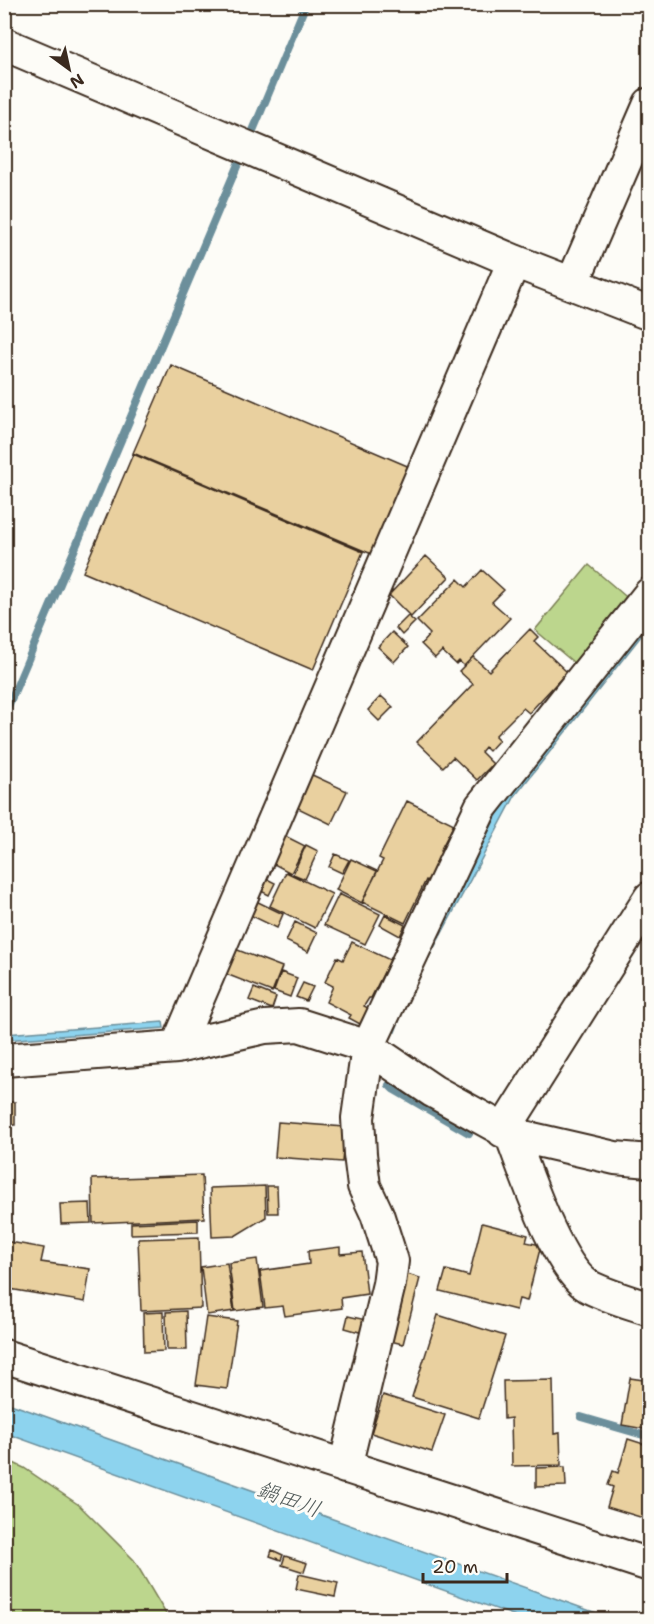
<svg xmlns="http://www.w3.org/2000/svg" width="654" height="1624" font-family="'Shantell Sans','Klee One',sans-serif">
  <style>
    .green { fill: #bcd68d; stroke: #7c8056; stroke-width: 1.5 }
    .water { fill: #8dd3ee; stroke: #6c8f9b; stroke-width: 1.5 }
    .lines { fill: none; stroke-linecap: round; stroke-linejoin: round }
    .stream { stroke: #6c8f9b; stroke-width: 8 }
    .building { fill: #e9d09f; stroke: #3b2a1e; stroke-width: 1.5 }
    .minor-casing { stroke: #3b2a1e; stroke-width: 36 }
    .minor { stroke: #fdfcf7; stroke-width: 32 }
    .labels { text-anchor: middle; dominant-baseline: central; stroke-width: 6; stroke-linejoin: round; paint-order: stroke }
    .water-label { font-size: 22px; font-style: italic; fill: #545d5c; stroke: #fdfcf7 }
  </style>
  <rect width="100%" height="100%" fill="#fdfcf7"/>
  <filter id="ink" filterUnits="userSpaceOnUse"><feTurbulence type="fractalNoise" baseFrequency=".0167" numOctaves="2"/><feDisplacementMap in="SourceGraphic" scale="12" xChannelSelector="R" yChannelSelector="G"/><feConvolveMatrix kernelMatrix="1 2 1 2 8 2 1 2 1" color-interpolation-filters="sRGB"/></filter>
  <g filter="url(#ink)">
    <path class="green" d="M589 565 631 601 579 667 535 630Z
      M5 1459 24 1468 79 1505 134 1560 169 1619H5Z"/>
    <path class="water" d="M649 616V626L515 796 409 995 395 1032 391 1031 403 994 508 794Z
      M163 1022 164 1028 5 1040V1034Z
      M5 1402 613 1619H524L5 1433Z"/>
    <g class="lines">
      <path class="stream" d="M252 133 306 4
        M647 570 650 566
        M4 716 241 157
        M389 1085 393 1089 469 1133
        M581 1417 650 1437"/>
    </g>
    <path class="building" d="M171 365 412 468 374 555 133 453Z
      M133 454 363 552 313 670 83 572Z
      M426 556 449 577 411 617 389 595Z
      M482 570 504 590 492 602 510 618 464 666 459 661 456 664 442 651 435 658 421 644 430 634 417 621 458 579 466 587Z
      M408 616 415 622 402 635 396 628Z
      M530 629 538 637 534 641 567 672 529 713 523 708 495 736 499 740 489 751 485 747 481 752 493 764 477 780 453 757 443 767 417 742 473 684 459 671 473 657 489 671Z
      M392 632 408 647 394 662 378 647Z
      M381 696 393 707 379 721 368 710Z
      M310 774 347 791 331 824 294 806Z
      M407 801 454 824 440 851 446 854 432 883 426 880 405 923 362 902 383 860 379 858Z
      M283 835 305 846 291 873 270 862Z
      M306 845 318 851 305 879 293 874Z
      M335 854 349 860 342 873 329 867Z
      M351 859 377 871 362 903 336 890Z
      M286 872 332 894 315 928 270 906Z
      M265 878 275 883 269 895 259 890Z
      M339 894 380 914 365 944 324 925Z
      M256 901 283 914 277 928 250 915Z
      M385 915 405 925 400 936 380 925Z
      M295 922 317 933 308 952 286 941Z
      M352 942 390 960 371 998H369L364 1006 368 1008 360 1024 349 1018 351 1015 326 1002 333 986 325 982 337 957 343 960Z
      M235 949 282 967 272 992 226 974Z
      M281 972 297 978 290 997 274 991Z
      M303 983 313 987 306 1001 296 997Z
      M254 988 276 997 272 1009 249 1000Z
      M4 1102H15V1125H4Z
      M278 1122 345 1127 342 1162 275 1157Z
      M202 1175 204 1218 93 1223 92 1179Z
      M265 1186 266 1217 235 1236 212 1237 210 1188Z
      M267 1186H277L278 1213H268Z
      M90 1203 91 1223 61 1224 60 1204Z
      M198 1220V1232L131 1234V1223Z
      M482 1223 528 1235 526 1242 541 1245 527 1301 519 1299 516 1310 440 1291 446 1270 469 1276Z
      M199 1237 201 1308 141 1311 138 1239Z
      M4 1241 44 1248 41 1262 90 1269 85 1302 4 1288Z
      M340 1247V1254L362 1252 367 1294 341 1298 342 1308 285 1316 283 1306 265 1308 260 1271 309 1264 308 1251Z
      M257 1259 263 1307 235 1311 229 1263Z
      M227 1263 234 1311 207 1315 201 1267Z
      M407 1274 420 1278 403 1344 390 1341Z
      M186 1311 187 1350H167L166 1312Z
      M163 1312 164 1351 144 1352 143 1313Z
      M438 1315 505 1336 479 1418 412 1397Z
      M348 1316 366 1320 363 1333 345 1328Z
      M206 1317 237 1321 227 1389 196 1385Z
      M630 1378 650 1381V1430L622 1425Z
      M553 1380 554 1434 560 1433 561 1465 512 1466 511 1418 504 1419 503 1381Z
      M383 1395 445 1415 432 1452 371 1433Z
      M628 1439 650 1446V1520L607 1507 613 1487 608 1485 613 1471 618 1473Z
      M565 1467 566 1486 536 1487V1468Z
      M272 1550 283 1555 281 1560 270 1556Z
      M285 1556 307 1563 304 1572 282 1565Z
      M299 1574 338 1583 335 1597 296 1589Z"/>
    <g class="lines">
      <defs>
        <path id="minor" d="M4 44 514 261 650 314
          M573 282 650 104
          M177 1047 514 261
          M4 1060 177 1047 265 1027 299 1025 368 1047 433 1091 511 1134C525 1170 556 1266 588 1286 604 1295 632 1303 650 1309
          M503 1131 650 898
          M511 1134 615 1158 650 1161
          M4 1356 650 1565
          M345 1467 389 1284 392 1261 377 1214 364 1186 360 1154 358 1118 368 1047 481 807 650 594"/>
      </defs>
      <use href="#minor" class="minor-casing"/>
      <use href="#minor" class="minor"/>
    </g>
  </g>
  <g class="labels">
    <g class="water-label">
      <text transform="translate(289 1499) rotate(20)">鍋田川</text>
    </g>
  </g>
  <rect width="654" height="1624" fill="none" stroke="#fdfcf7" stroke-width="24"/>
  <rect x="12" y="12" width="630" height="1600" fill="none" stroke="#3b2a1e" stroke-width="2" filter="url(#ink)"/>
  <g transform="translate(69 69) rotate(147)" stroke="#fdfcf7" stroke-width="4.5" paint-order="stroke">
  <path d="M0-4.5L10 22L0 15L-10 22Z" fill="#3b2a1e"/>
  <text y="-9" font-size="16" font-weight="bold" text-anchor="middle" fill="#3b2a1e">N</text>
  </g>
  <path d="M423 1573v9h84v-9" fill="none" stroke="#3b2a1e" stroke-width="3"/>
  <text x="432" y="1573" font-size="18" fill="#3b2a1e" stroke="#fdfcf7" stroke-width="4.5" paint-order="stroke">20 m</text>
</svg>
